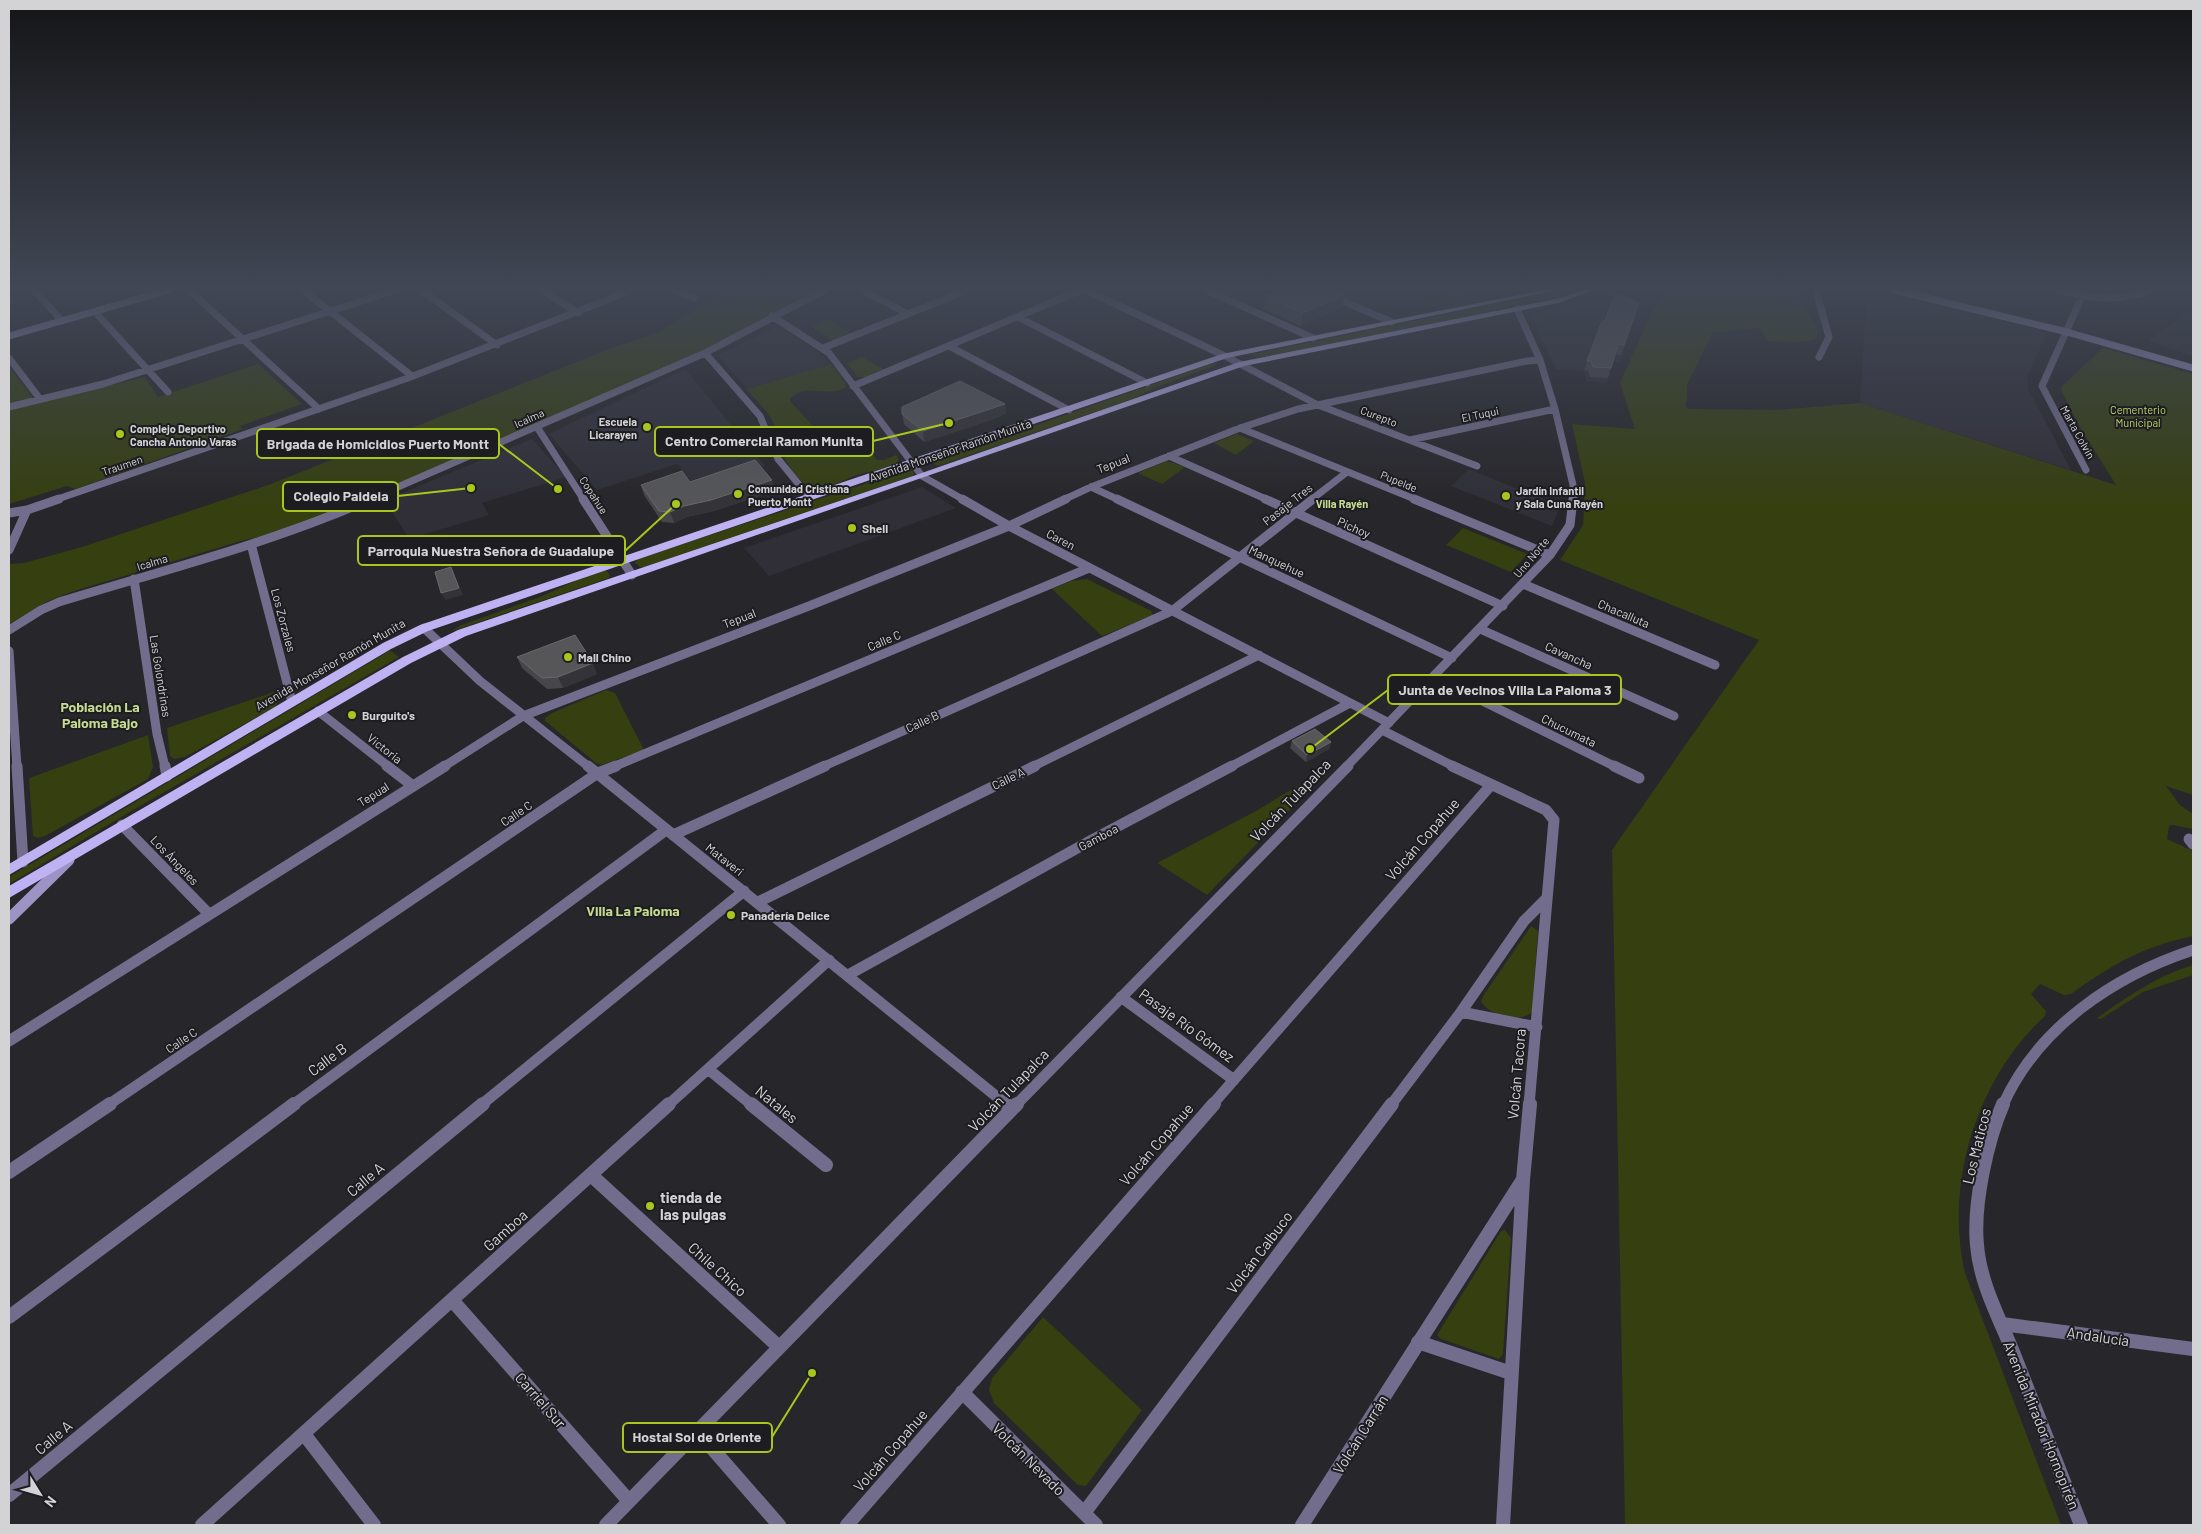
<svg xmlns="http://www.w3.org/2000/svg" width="2202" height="1534" font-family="Barlow,sans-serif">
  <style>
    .built { fill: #302f38 }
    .green { fill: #353f10 }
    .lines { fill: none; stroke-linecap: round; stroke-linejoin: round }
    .street-far3 { stroke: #726d8c; stroke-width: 7 }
    .street-far2 { stroke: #726d8c; stroke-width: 9 }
    .street-far1 { stroke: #726d8c; stroke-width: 11 }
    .street { stroke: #726d8c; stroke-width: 14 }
    .secondary-far1 { stroke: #9d94c5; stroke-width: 7 }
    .secondary { stroke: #9d94c5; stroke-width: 11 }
    .primary { fill: #beb2f2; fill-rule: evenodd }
    .wall { fill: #47464a }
    .shaded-wall { fill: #343337 }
    .building { fill: #565659; stroke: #69696d }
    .poi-dot { fill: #a8c71d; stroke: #1d1d21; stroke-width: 2 }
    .labels { text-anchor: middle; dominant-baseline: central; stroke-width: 4; stroke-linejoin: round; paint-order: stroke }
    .far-park-label { font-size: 11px; fill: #bbd56b; stroke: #1d1d21 }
    .far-street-label { font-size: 11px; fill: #d3d2d5; stroke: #1d1d21 }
    .far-poi-label { font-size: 11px; font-weight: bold; fill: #d3d2d5; stroke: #1d1d21; text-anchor: start }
    .far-neighbourhood-label { font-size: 11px; font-weight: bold; fill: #c7db90; stroke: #1d1d21 }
    .street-label { font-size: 12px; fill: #d3d2d5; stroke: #1d1d21 }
    .poi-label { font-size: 12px; font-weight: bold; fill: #d3d2d5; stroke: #1d1d21; text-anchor: start }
    .neighbourhood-label { font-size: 14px; font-weight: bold; fill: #c7db90; stroke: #1d1d21 }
    .near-street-label { font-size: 15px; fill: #d3d2d5; stroke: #1d1d21 }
    .near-poi-label { font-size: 15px; font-weight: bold; fill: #d3d2d5; stroke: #1d1d21; text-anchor: start }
    .leader { fill: none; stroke: #a8c71d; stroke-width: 2 }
    .callout-dot { fill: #a8c71d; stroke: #1d1d21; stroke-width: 2 }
    .callout { fill: #1d1d21; stroke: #a8c71d; stroke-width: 2 }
    .callout-label { font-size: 14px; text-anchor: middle; font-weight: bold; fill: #d3d2d5 }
  </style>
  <rect width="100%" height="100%" fill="#27262a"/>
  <path class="built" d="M1867 290 2045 331 2046 335 2027 377 2028 389 2071 470 1860 403Z
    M1600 297 1636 313 1620 362 1613 361 1607 383 1586 381 1584 372 1556 369 1531 316 1534 314Z
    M2193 309V356L2148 341Z
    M778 327 810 346 831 364 747 388 717 355Z
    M685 369 765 466 697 488 677 464 597 490 549 434Z
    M532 439 566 477 482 503 489 515 409 539 385 500Z
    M1469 469 1560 506 1552 526 1451 486Z
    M922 487 956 508 769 576 744 548Z"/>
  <path class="green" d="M737 290H821L702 351 390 489 271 534 241 541 74 591 48 601 9 624V564L24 563 82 547 271 484 612 348 657 333 690 314 701 303Z
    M1567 290H1571L1556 296 1483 313 1262 357 1248 355Z
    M1665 290H1795L1797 297 1818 330 1817 337 1814 340 1794 342 1768 341 1759 328 1712 333 1687 385V400L1685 404 1688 409 1778 410 1860 403 2116 485 2081 429 2061 390 2062 386 2103 348 2193 374V795L2166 786 2180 805 2193 814V829L2173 825 2169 826 2167 839 2191 850 2193 853V936C2142 947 2113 964 2071 994L2064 995 2040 984 2031 994 2046 1011 2045 1016C1977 1078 1944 1184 1965 1273L2061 1525H1625L1612 850 1759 640 1560 560 1583 525 1585 483 1572 424 1635 429 1620 383 1651 314Z
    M1457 292 1471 298 1423 308 1420 306Z
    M827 319 852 335 835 342 812 327Z
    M862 357 883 369 865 377H858L846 363Z
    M1213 363 1217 365 1159 386 1132 399 941 465 937 466 932 462Z
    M258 364 302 404 240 426 243 429 75 489 67 486 9 504V410L145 377 158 397Z
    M831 364 845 383 846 387C828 399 806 381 790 399L791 402 827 442 857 434 877 460H884L896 455 899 459C891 472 870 470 857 475 847 478 826 490 817 490 805 490 791 469 785 459 778 448 778 434 773 422 767 410 755 399 746 389Z
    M9 366 33 398 9 404Z
    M1237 434 1254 441 1236 455 1214 443Z
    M1167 461 1185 467 1162 484 1138 473Z
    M910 469 915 473 912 476 644 567H640L635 563 638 559Z
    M1463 528 1527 554 1511 572 1446 545Z
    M606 570 610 575 609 578 452 631 459 626 540 597 582 578Z
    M1087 579 1151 611 1153 615 1102 636 1052 589 1071 581Z
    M389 651H391L399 657 128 813 9 884V877Z
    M280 690 286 692V695L273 708 185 757 174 759 170 756 167 728Z
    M606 690 615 693 644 750 601 765 596 763 545 721V718L552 713Z
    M148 735 153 767 148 779 45 836 38 838 33 836 29 779 32 777Z
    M1306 781 1312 787 1207 895 1157 863 1256 811Z
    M1531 926 1538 931 1532 1012C1521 1024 1487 1015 1481 1001L1483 996Z
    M2193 965V975L2143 992 2101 1019 2097 1018C2128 996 2157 976 2193 965Z
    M1505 1230 1511 1238 1503 1354 1499 1359 1441 1339 1437 1335 1501 1231Z
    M1043 1317 1142 1410 1086 1486 1078 1485 994 1403 989 1390 992 1378Z"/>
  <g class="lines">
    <path class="street-far3" d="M34 290 62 321
      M189 290 319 409
      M303 290 412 376
      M421 290 497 345
      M542 290 578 313
      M674 290 694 298
      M862 290 908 314
      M1086 290 1225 356 1318 405 1477 466
      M1206 290 1313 338
      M1316 290 1392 322
      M1816 290 1829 337 1819 357
      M2058 290C2089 298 2120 303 2150 290
      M2082 296 2042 386 2086 470
      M1517 309 1540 360 1555 409 1573 485V500
      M95 312 168 392
      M772 316 829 353 922 476 964 500
      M1018 317 1147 383
      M949 346 1069 410
      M823 348 968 290
      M705 353 760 416 778 459 810 498
      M9 358 40 399
      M853 386 1081 290
      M9 407 103 384 396 290
      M537 427 584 500
      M1240 428 1417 500
      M1410 440 1555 409
      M1169 456 1268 500
      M1091 487 1119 500
      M55 500 408 378 632 290
      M368 500 705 353 825 290
      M1063 500 1091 487 1240 428 1298 409 1527 361 1540 360
      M1311 500 1347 472"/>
    <path class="street-far2" d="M583 499 632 575
      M962 499 1009 526 1389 723
      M1117 499 1452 658
      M1265 499 1503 606
      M1414 499 1550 555
      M9 513 27 510 59 499
      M251 544 292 702
      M9 550 27 510
      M134 579 157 734 165 767
      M1523 584 1715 665
      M424 628 480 681 589 767
      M1480 629 1674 716
      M9 630 41 610 59 602C164 570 271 543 371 499
      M9 651 17 767
      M1434 677 1616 767
      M318 711 389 767
      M1382 730 1455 767
      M443 767 523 716 809 606 1009 526 1066 499
      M613 767 1089 568
      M822 767 1172 611 1313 499
      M1032 767 1259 655
      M1230 767 1350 703
      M1346 767 1550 555 1570 525 1573 499"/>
    <path class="street-far1" d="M17 766 23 862
      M165 766 167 776
      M387 766 413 786
      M588 766 1007 1105
      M1452 766 1546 810 1554 820 1529 1105
      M1614 766 1639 778
      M122 825 209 914
      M673 835 825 766
      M2189 839 2193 844
      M758 902 1035 766
      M848 975 1090 841 1232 766
      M1121 997 1234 1080
      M1461 1012 1537 1027
      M9 1041 445 766
      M708 1069 752 1105
      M108 1105 598 773 616 766
      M293 1105 666 830
      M481 1105 744 891
      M668 1105 829 960
      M1016 1105 1348 766
      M1212 1105 1491 785
      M1391 1105 1461 1012 1524 921 1546 899
      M2003 1105C2038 1027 2114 976 2193 950"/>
    <path class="street" d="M751 1104 826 1165
      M1006 1104 1012 1109
      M2003 1104C1987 1141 1973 1204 1977 1245 1980 1283 1999 1317 2013 1352 2036 1410 2058 1467 2081 1525
      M9 1172 110 1104
      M591 1175 779 1347
      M452 1300 629 1501
      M9 1317 294 1104
      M2002 1324 2193 1349
      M1418 1342 1511 1373
      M962 1392 1096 1525
      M697 1431 779 1525
      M304 1434 374 1525
      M9 1495 483 1104
      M1084 1513 1392 1104
      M202 1525 669 1104
      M606 1525 1017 1104
      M847 1525 1214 1104
      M1302 1525 1522 1181
      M1503 1525 1523 1180 1530 1104"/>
    <path class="secondary-far1" d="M1894 290 2067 332 2193 368
      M9 336 169 290"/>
    <path class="secondary" d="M9 919 69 860"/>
    <path class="primary" d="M1543 290H1558L1227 358 428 631 391 649 9 875V864L383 643 420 625 1222 354Z
      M1584 290H1595L1558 303 1244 366 466 636 411 663 9 898V886L403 657 458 630 919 474 1239 362 1556 299Z"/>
  </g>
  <path class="wall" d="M1344 295 1342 308 1301 326 1263 309 1265 296Z
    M1639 303 1621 355 1615 354 1608 378 1590 377 1588 371 1584 370 1587 361 1605 321Z
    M1005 404 1006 414 988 421 924 442 904 424 902 414Z
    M772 480 774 491 714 511 687 517 674 523 662 522 644 495 641 485 690 482Z
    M517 657 597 674 563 688 547 689 522 668Z
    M1292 741 1331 742 1329 749 1306 762 1290 748Z"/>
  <path class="shaded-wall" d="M1344 295 1342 308 1301 326 1303 313Z
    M1005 404 1006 414 988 421 924 442 923 431Z
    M772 480 774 491 714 511 687 517 674 523 670 512 684 506Z
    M451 567 463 595 445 600 441 593Z
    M593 663 597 674 563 688 558 677Z
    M1331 742 1329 749 1306 762 1307 755Z"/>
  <path class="building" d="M1278 290H1331L1344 295 1303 313 1265 296Z
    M1615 293 1639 303 1624 345 1618 344 1611 368 1593 367 1591 361H1587L1602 321H1605Z
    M960 381 1005 404 987 410 923 431 902 414V407Z
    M755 460 772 480 711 500 684 506 670 512 659 511 641 485 682 471 690 482Z
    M451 567 459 588 441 593 435 572Z
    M575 635 593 663 558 677 542 678 517 657Z
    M1315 729 1331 742 1307 755 1292 741Z"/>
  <linearGradient id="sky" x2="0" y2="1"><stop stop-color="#151517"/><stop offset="0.57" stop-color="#414755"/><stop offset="1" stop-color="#414755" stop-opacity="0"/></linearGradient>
  <rect width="2202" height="505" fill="url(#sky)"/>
  <g class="poi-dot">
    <circle cx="647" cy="427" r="5"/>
    <circle cx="120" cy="434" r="5"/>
    <circle cx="738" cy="494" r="5"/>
    <circle cx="1506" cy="496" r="5"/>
    <circle cx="852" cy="528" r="5"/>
    <circle cx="568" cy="657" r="5"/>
    <circle cx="352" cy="715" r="5"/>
    <circle cx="731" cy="915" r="5"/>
    <circle cx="650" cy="1206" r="5"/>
  </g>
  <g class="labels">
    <g class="far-park-label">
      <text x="2138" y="409">Cementerio<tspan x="2138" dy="13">Municipal</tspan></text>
    </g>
    <g class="far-street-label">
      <text transform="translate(1480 414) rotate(-12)">El Tuqui</text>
      <text transform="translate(1379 416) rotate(21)">Curepto</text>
      <text transform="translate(529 418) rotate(-24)">Icalma</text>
      <text transform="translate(2078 432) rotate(61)">Marta Colvin</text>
      <text transform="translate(122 465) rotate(-19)">Traumen</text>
      <text transform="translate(1399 481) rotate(22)">Pupelde</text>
      <text transform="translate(594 495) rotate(57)">Copahue</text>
      <text transform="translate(1531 557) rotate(-50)">Uno Norte</text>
      <text transform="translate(152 562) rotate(-17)">Icalma</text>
    </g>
    <g class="far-poi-label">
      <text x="637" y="421" text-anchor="end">Escuela<tspan x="637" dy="13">Licarayen</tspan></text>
      <text x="130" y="428">Complejo Deportivo<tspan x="130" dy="13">Cancha Antonio Varas</tspan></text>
      <text x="748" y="488">Comunidad Cristiana<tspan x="748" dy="13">Puerto Montt</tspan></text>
      <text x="1516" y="490">Jardín Infantil<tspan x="1516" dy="13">y Sala Cuna Rayén</tspan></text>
    </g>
    <g class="far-neighbourhood-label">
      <text x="1342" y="503">Villa Rayén</text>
    </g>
    <g class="street-label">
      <text transform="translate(950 450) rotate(-19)">Avenida Monseñor Ramón Munita</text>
      <text transform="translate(1113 463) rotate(-21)">Tepual</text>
      <text transform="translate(1287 504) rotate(-38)">Pasaje Tres</text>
      <text transform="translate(1354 527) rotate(24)">Pichoy</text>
      <text transform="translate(1061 539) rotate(27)">Caren</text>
      <text transform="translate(1277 561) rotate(25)">Manquehue</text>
      <text transform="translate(1624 613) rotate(23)">Chacalluta</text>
      <text transform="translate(739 618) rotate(-21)">Tepual</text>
      <text transform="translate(284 620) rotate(75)">Los Zorzales</text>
      <text transform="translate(884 640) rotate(-23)">Calle C</text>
      <text transform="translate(1569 655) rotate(24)">Cavancha</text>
      <text transform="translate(330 664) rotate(-30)">Avenida Monseñor Ramón Munita</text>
      <text transform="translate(161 676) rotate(81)">Las Golondrinas</text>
      <text transform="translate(922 721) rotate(-25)">Calle B</text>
      <text transform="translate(1569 730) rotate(26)">Chucumata</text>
      <text transform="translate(385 748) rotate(38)">Victoria</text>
      <text transform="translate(1008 778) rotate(-26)">Calle A</text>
      <text transform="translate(373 794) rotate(-32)">Tepual</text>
      <text transform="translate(516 813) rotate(-34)">Calle C</text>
      <text transform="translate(1098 837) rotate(-28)">Gamboa</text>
      <text transform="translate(725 859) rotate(38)">Mataveri</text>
      <text transform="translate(175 860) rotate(46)">Los Ángeles</text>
      <text transform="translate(181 1040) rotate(-34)">Calle C</text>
    </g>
    <g class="poi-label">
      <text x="862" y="528">Shell</text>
      <text x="578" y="657">Mall Chino</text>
      <text x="362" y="715">Burguito's</text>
      <text x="741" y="915">Panadería Delice</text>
    </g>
    <g class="neighbourhood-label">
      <text x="100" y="706">Población La<tspan x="100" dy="16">Paloma Bajo</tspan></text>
      <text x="633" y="910">Villa La Paloma</text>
    </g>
    <g class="near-street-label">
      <text transform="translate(1290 800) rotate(-46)">Volcán Tulapalca</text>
      <text transform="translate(1422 839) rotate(-49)">Volcán Copahue</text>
      <text transform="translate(1187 1025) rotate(36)">Pasaje Río Gómez</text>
      <text transform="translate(327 1059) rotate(-37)">Calle B</text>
      <text transform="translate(1516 1074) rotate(-85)">Volcán Tacora</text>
      <text transform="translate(1008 1090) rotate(-46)">Volcán Tulapalca</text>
      <text transform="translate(777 1104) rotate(39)">Natales</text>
      <text transform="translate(1156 1144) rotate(-49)">Volcán Copahue</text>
      <text transform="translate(1976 1146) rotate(-76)">Los Maticos</text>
      <text transform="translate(365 1179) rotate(-40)">Calle A</text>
      <text transform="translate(505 1230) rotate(-42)">Gamboa</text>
      <text transform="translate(1259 1252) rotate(-53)">Volcán Calbuco</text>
      <text transform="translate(718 1269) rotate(42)">Chile Chico</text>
      <text transform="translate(2098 1336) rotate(8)">Andalucía</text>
      <text transform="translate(541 1400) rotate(49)">Carriel Sur</text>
      <text transform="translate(2042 1425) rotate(68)">Avenida Mirador Hornopirén</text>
      <text transform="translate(1360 1434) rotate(-58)">Volcán Carrán</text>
      <text transform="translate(53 1437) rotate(-40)">Calle A</text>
      <text transform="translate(890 1450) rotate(-49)">Volcán Copahue</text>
      <text transform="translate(1029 1459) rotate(45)">Volcán Nevado</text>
    </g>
    <g class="near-poi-label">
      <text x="660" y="1197">tienda de<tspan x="660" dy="17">las pulgas</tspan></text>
    </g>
  </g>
  <path class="leader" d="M949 423L873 441M558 489L499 444M471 488L398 496M676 504L625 551M1310 749L1388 690M812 1373L772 1437"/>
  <g class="callout-dot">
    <circle cx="949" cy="423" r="5"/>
    <circle cx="558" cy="489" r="5"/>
    <circle cx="471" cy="488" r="5"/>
    <circle cx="676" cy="504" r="5"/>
    <circle cx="1310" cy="749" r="5"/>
    <circle cx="812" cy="1373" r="5"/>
  </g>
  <g class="callout">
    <rect x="655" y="427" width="218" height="29" rx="5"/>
    <rect x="257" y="429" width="242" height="29" rx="5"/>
    <rect x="283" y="482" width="115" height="29" rx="5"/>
    <rect x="358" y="536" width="267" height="29" rx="5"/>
    <rect x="1388" y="675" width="233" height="29" rx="5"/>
    <rect x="623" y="1423" width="149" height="29" rx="5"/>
  </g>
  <g class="callout-label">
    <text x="764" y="446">Centro Comercial Ramon Munita</text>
    <text x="378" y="449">Brigada de Homicidios Puerto Montt</text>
    <text x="341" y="501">Colegio Paideia</text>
    <text x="491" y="556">Parroquia Nuestra Señora de Guadalupe</text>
    <text x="1505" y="695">Junta de Vecinos Villa La Paloma 3</text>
    <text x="697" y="1442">Hostal Sol de Oriente</text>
  </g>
  <rect width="2202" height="1534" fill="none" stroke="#d3d2d5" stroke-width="20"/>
  <g transform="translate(40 1494) rotate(127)" stroke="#1d1d21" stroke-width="4" paint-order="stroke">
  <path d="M0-4L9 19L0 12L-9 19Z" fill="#d3d2d5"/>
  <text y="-8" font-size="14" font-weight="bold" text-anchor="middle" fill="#d3d2d5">N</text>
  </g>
</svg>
